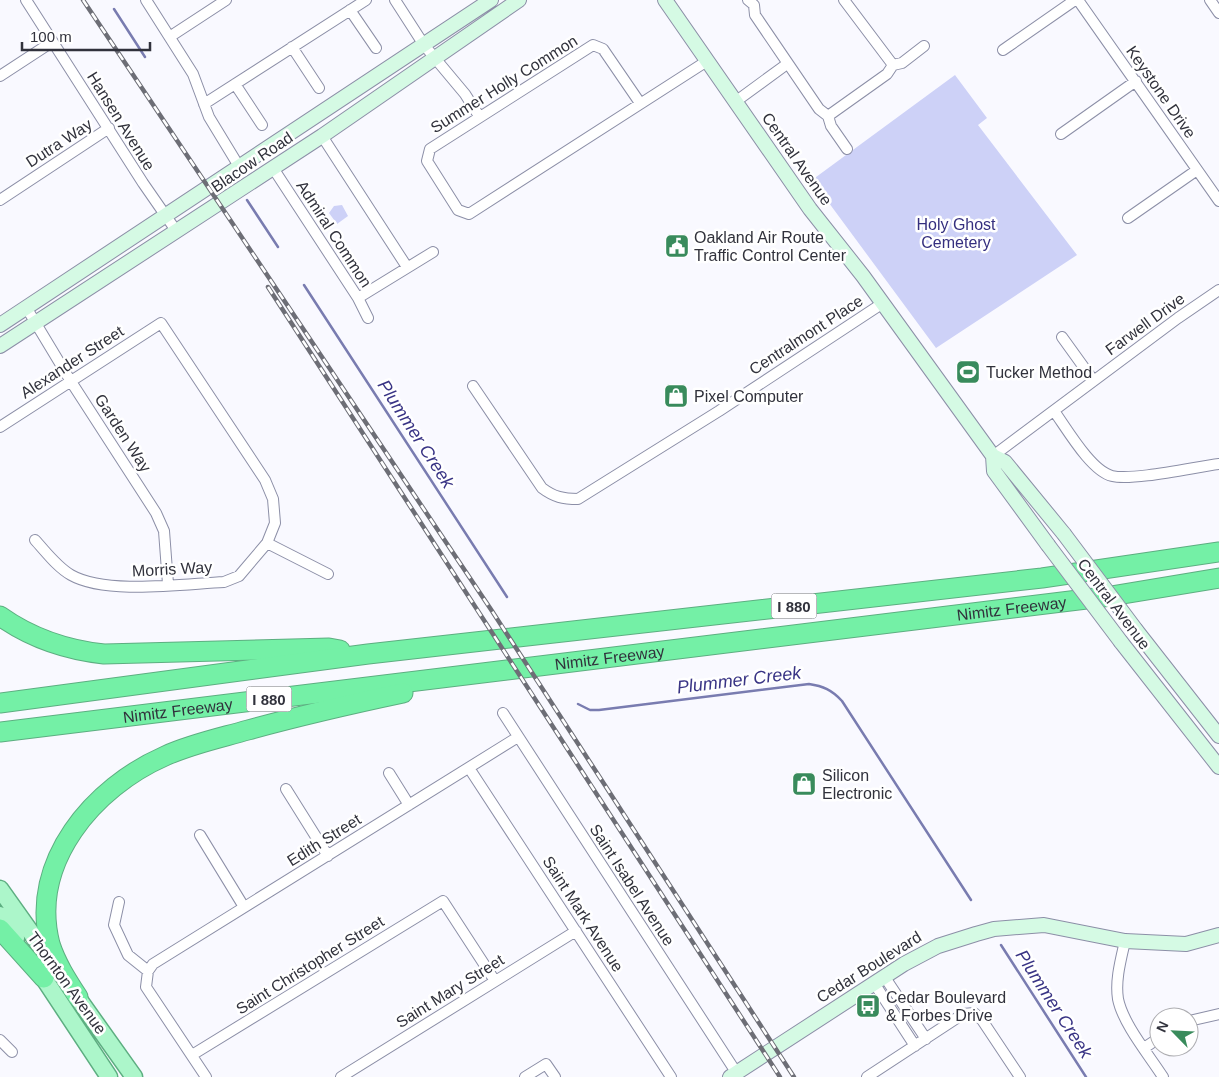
<svg xmlns="http://www.w3.org/2000/svg" width="1219" height="1077" font-family="Helvetica,sans-serif">
  <style>
    .green { fill: #cdd1f7 }
    .lines { fill: none; stroke-linecap: round; stroke-linejoin: round }
    .stream { stroke: #797cb0; stroke-width: 2.5 }
    .minor-casing { stroke: #8c8fa7; stroke-width: 12 }
    .secondary-casing { stroke: #8c8fa7; stroke-width: 16 }
    .primary-casing { stroke: #5dae81; stroke-width: 19 }
    .motorway-casing { stroke: #5dae81; stroke-width: 21 }
    .minor { stroke: #fff; stroke-width: 10 }
    .secondary { stroke: #d5fae4; stroke-width: 14 }
    .primary { stroke: #acf6ca; stroke-width: 16 }
    .motorway { stroke: #74f0a6; stroke-width: 19 }
    .rail-casing { stroke: #6d6e76; stroke-width: 4.5 }
    .rail { stroke: #fff; stroke-width: 2.5; stroke-dasharray: 8; stroke-linecap: butt }
    .secondary-bridge-casing { stroke: #8c8fa7; stroke-width: 16; stroke-linecap: butt }
    .secondary-bridge { stroke: #d5fae4; stroke-width: 14 }
    .labels { text-anchor: middle; dominant-baseline: central; stroke-width: 5; stroke-linejoin: round; paint-order: stroke }
    .shield { fill: #fff; stroke: #6f7076; stroke-width: 1 }
    .shield-label { font-size: 15px; font-weight: bold; fill: #31323c }
    .street-label { font-size: 16px; fill: #31323c; stroke: #fff }
    .park-label { font-size: 16px; fill: #352f7f; stroke: #fff }
    .poi-label { font-size: 16px; fill: #31323c; stroke: #fff; text-anchor: start }
    .water-label { font-size: 18px; font-style: italic; fill: #393485; stroke: #fff }
  </style>
  <rect width="100%" height="100%" fill="#f9f9ff"/>
  <path class="green" d="M955 75 987 118 978 125 1077 255 936 348 812 180Z
    M342 205 348 216 337 224 329 213 334 206Z"/>
  <g class="lines">
    <path class="stream" d="M114 9 145 57
      M247 200 278 247
      M304 285 507 597
      M578 704 590 710H599L809 684C823 686 832 690 842 701L971 900
      M1001 945 1086 1077"/>
    <defs>
      <path id="minor" d="M26 0 143 183 177 232
        M146 0 193 74 209 117 240 168
        M395 0 424 45 465 94 479 116
        M748 0 754 5 755 15 819 109 828 116 831 126 847 149
        M844 0 893 65
        M1078 0 1219 201
        M1210 0 1219 13
        M350 10 376 48
        M171 36 226 0
        M292 47 319 88
        M1003 50 1075 0
        M0 76 52 42
        M235 84 262 125
        M735 102 787 64
        M640 103 603 49 593 45 430 149 427 161 458 210 469 214 707 61
        M204 104 366 0
        M828 116 887 74 893 65 902 63 924 46
        M1061 134 1136 81
        M322 136 407 267
        M273 168 358 298 368 318
        M0 200 109 128
        M1128 218 1197 170
        M358 298 433 252
        M26 307 70 380 156 513 164 531 168 584
        M1062 337 1093 380
        M473 386 542 488C554 497 563 499 578 499L719 411 883 303
        M1054 411C1067 429 1091 471 1112 476 1133 481 1195 467 1219 464
        M0 427 161 323 265 480 273 499 275 523 267 543 239 576 224 582C183 584 106 595 71 575 57 567 46 552 35 540
        M993 456 1178 318 1219 290
        M267 543 328 574
        M503 713 736 1072
        M469 768 671 1077
        M389 773 409 805
        M286 789 328 856
        M200 835 244 907
        M119 902 114 925 128 955 148 971
        M1125 941C1121 959 1115 980 1118 999 1123 1024 1149 1055 1163 1077
        M884 976 926 1039
        M874 983 915 1046
        M1189 1021 1219 1014
        M0 1040 12 1052
        M1144 1048 1159 1038
        M192 1055 443 901 495 981
        M206 1077 146 987 148 971 153 964 518 737
        M341 1077 576 931
        M525 1077 546 1064 555 1077
        M867 1077 963 1014 974 1013 982 1020 1020 1077"/>
      <path id="secondary" d="M665 0 810 209 863 276 993 456 1005 462 1064 534
        M0 325 491 0
        M0 346 322 136 519 0
        M993 456 994 471 1048 545
        M1136 630 1219 736
        M1121 642 1219 767
        M730 1077 904 964 938 946 976 934 994 929 1044 925 1125 941 1186 944 1219 935"/>
      <path id="primary" d="M0 889 54 965
        M0 915 16 938
        M37 968 109 1077
        M70 987 134 1077"/>
      <g id="motorway">
        <path d="M0 616C31 638 67 650 104 654L329 648 340 650"/>
        <path d="M0 703 368 654 1042 578 1219 552"/>
        <path id="s1" d="M0 732 1111 596 1219 578"/>
        <path d="M0 929 44 978"/>
        <path d="M78 997C67 980 56 963 50 944 29 862 94 787 165 756 191 744 220 738 248 730 299 716 351 704 403 693"/>
      </g>
    </defs>
    <use href="#minor" class="minor-casing"/>
    <use href="#secondary" class="secondary-casing"/>
    <use href="#primary" class="primary-casing"/>
    <use href="#motorway" class="motorway-casing"/>
    <use href="#minor" class="minor"/>
    <use href="#secondary" class="secondary"/>
    <use href="#primary" class="primary"/>
    <use href="#motorway" class="motorway"/>
    <defs>
      <path id="rail" d="M83 0 492 611 794 1077
        M268 287 780 1077"/>
    </defs>
    <use href="#rail" class="rail-casing"/>
    <use href="#rail" class="rail"/>
    <defs>
      <path id="secondary-bridge" d="M1064 534 1136 630
        M1048 545 1121 642"/>
    </defs>
    <use href="#secondary-bridge" class="secondary-bridge-casing"/>
    <use href="#secondary-bridge" class="secondary-bridge"/>
  </g>
  <defs>
    <symbol id="civic-square" viewBox="-11 -11 22 22"><rect x="-9" y="-9" width="18" height="18" rx="4" fill="#398b5c" stroke="#fff"/><path d="M-.6-6.5H3V-4.5H.6V-3L4-1V1h2V6H-6V1h2V-1L-.6-3ZM-1.2 2.5V6h2.4V2.5Z" fill="#fff"/></symbol>
    <symbol id="stadium-square" viewBox="-11 -11 22 22"><rect x="-9" y="-9" width="18" height="18" rx="4" fill="#398b5c" stroke="#fff"/><path d="M0-5a6.5 5 0 1 0 0 10a6.5 5 0 1 0 0-10ZM-3.5-1.8h7v3.6h-7Z" fill="#fff"/></symbol>
    <symbol id="shop-square" viewBox="-11 -11 22 22"><rect x="-9" y="-9" width="18" height="18" rx="4" fill="#398b5c" stroke="#fff"/><path d="M-5-2.5h2.3a2.7 3.5 0 0 1 5.4 0H5L5.5 6h-11ZM-1.5-2.5h3a1.5 2.3 0 0 0-3 0Z" fill="#fff"/></symbol>
    <symbol id="bus-square" viewBox="-11 -11 22 22"><rect x="-9" y="-9" width="18" height="18" rx="4" fill="#398b5c" stroke="#fff"/><path d="M-5-6H5V4H4V6H2V4H-2V6H-4V4H-5ZM-3.5-4V0h7V-4ZM-3.5 1.2v1.5H-2V1.2ZM2 1.2v1.5H3.5V1.2Z" fill="#fff"/></symbol>
  </defs>
  <g fill-rule="evenodd">
    <use href="#civic-square" x="663" y="232" width="28" height="28"/>
    <use href="#stadium-square" x="954" y="358" width="28" height="28"/>
    <use href="#shop-square" x="662" y="382" width="28" height="28"/>
    <use href="#shop-square" x="790" y="770" width="28" height="28"/>
    <use href="#bus-square" x="854" y="992" width="28" height="28"/>
  </g>
  <g class="labels">
    <g class="shield">
      <rect x="771.5" y="593.5" width="45" height="25" rx="4"/>
      <rect x="246.5" y="686.5" width="45" height="25" rx="4"/>
    </g>
    <g class="shield-label">
      <text x="794" y="606">I 880</text>
      <text x="269" y="699">I 880</text>
    </g>
    <g class="street-label">
      <text transform="translate(504 84) rotate(-32)">Summer Holly Common</text>
      <text transform="translate(1161 92) rotate(55)">Keystone Drive</text>
      <text transform="translate(121 121) rotate(58)">Hansen Avenue</text>
      <text transform="translate(59 143) rotate(-33)">Dutra Way</text>
      <text transform="translate(797 159) rotate(55)">Central Avenue</text>
      <text transform="translate(252 162) rotate(-34)">Blacow Road</text>
      <text transform="translate(334 234) rotate(57)">Admiral Common</text>
      <text transform="translate(1145 324) rotate(-36)">Farwell Drive</text>
      <text transform="translate(806 335) rotate(-33)">Centralmont Place</text>
      <text transform="translate(72 362) rotate(-33)">Alexander Street</text>
      <text transform="translate(123 433) rotate(57)">Garden Way</text>
      <text transform="translate(172 569) rotate(-3)">Morris Way</text>
      <text transform="translate(1114 604) rotate(53)">Central Avenue</text>
      <text stroke="none"><textPath href="#s1" startOffset="1019">Nimitz Freeway</textPath></text>
      <text stroke="none"><textPath href="#s1" startOffset="614">Nimitz Freeway</textPath></text>
      <text stroke="none"><textPath href="#s1" startOffset="179">Nimitz Freeway</textPath></text>
      <text transform="translate(324 840) rotate(-32)">Edith Street</text>
      <text transform="translate(632 885) rotate(57)">Saint Isabel Avenue</text>
      <text transform="translate(583 914) rotate(57)">Saint Mark Avenue</text>
      <text transform="translate(310 965) rotate(-32)">Saint Christopher Street</text>
      <text transform="translate(869 967) rotate(-32)">Cedar Boulevard</text>
      <text transform="translate(67 983) rotate(54)">Thornton Avenue</text>
      <text transform="translate(450 991) rotate(-32)">Saint Mary Street</text>
    </g>
    <g class="park-label">
      <text x="956" y="224">Holy Ghost<tspan x="956" dy="18">Cemetery</tspan></text>
    </g>
    <g class="poi-label">
      <text x="694" y="237">Oakland Air Route<tspan x="694" dy="18">Traffic Control Center</tspan></text>
      <text x="986" y="372">Tucker Method</text>
      <text x="694" y="396">Pixel Computer</text>
      <text x="822" y="775">Silicon<tspan x="822" dy="18">Electronic</tspan></text>
      <text x="886" y="997">Cedar Boulevard<tspan x="886" dy="18">&amp; Forbes Drive</tspan></text>
    </g>
    <g class="water-label">
      <text transform="translate(416 434) rotate(57)">Plummer Creek</text>
      <text transform="translate(739 680) rotate(-7)">Plummer Creek</text>
      <text transform="translate(1054 1004) rotate(57)">Plummer Creek</text>
    </g>
  </g>
  <g transform="translate(1174 1032) rotate(294)"><circle r="24" fill="#ffffff" stroke="#adadb1"/>
  <path d="M0-4L9 19L0 12L-9 19Z" fill="#398b5c"/>
  <text y="-8" font-size="14" font-weight="bold" text-anchor="middle" fill="#31323c">N</text>
  </g>
  <path d="M22 42v8h128v-8" fill="none" stroke="#31323c" stroke-width="2.5"/>
  <text x="30" y="42" font-size="15" fill="#31323c" stroke="#ffffff" stroke-width="4" paint-order="stroke">100 m</text>
</svg>
